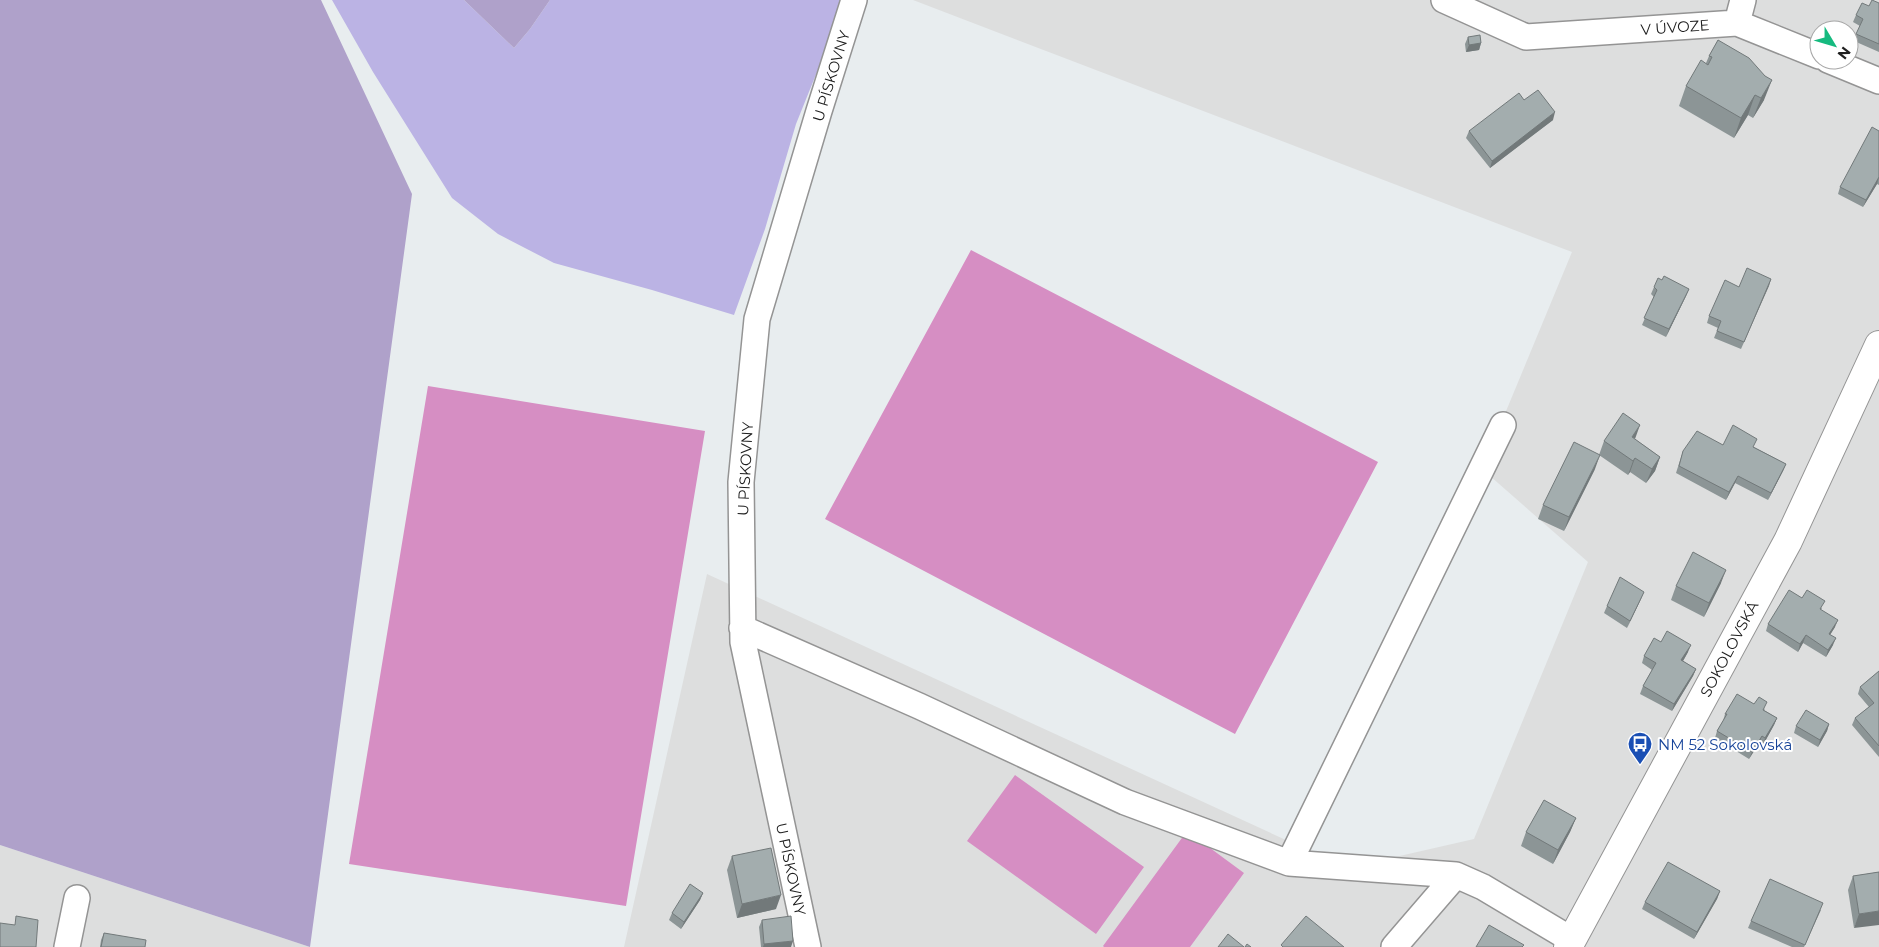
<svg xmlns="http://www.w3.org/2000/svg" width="1879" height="947" font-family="Montserrat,sans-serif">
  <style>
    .residential { fill: #dddede; fill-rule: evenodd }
    .grass { fill: #bbb3e4 }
    .forest { fill: #afa1ca }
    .pitch { fill: #d68ec3 }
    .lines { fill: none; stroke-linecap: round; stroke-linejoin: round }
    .minor-casing { stroke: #949494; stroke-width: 28 }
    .tertiary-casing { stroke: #949494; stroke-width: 30 }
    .minor { stroke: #fff; stroke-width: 25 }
    .tertiary { stroke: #fff; stroke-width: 28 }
    .wall { fill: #8c9596 }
    .shaded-wall { fill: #72797a }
    .building { fill: #a3adae; stroke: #72797a }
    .labels { text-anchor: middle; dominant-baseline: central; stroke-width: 4; stroke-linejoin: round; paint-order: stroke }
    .street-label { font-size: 15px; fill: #202020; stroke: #fff }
    .transit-label { font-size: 15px; fill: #164399; stroke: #fff; text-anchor: start }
  </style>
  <rect width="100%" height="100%" fill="#e8edef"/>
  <path class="residential" d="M913 0H1879V947H624L707 574 1347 868 1474 839 1588 562 1482 469 1572 252ZM1819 30H1849V60H1819Z
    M0 845 310 947H0Z"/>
  <path class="grass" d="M332 0H464L514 48 530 29 550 0H846L796 124 765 229 734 315 652 290 554 263 498 234 452 198 373 72Z"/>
  <path class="forest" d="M0 0H321L412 194 310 947 0 845Z
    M464 0H550L530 29 514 48Z"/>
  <path class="pitch" d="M971 250 1378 462 1235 734 825 519Z
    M428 386 705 431 626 906 349 864Z
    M1015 775 1144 867 1096 934 967 841Z
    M1187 831 1244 873 1190 947H1104L1103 946Z"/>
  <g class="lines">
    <defs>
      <path id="minor" d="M1444 0 1526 37 1737 23 1819 56
        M1737 23 1743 0
        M1828 60 1879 81
        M742 628 919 706 1125 802 1289 863 1456 875
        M1289 863 1503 425
        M67 947 77 898
        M808 947 743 642 741 482 757 319 819 111 854 0
        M1394 947 1456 875 1483 887 1572 940"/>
      <path id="tertiary" d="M1568 947 1788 541 1879 345"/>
    </defs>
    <use href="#minor" class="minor-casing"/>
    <use href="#tertiary" class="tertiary-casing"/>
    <use href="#minor" class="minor"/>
    <use href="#tertiary" class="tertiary"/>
  </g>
  <path class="wall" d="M1879 3V52L1854 41 1860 26 1853 22 1856 15Z
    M1468 37 1481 43 1479 50 1466 52 1465 44Z
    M1718 40 1764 100 1753 118 1748 115 1734 138 1679 106 1686 86 1706 63 1709 56Z
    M1524 100 1553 120 1490 168 1466 138 1469 131Z
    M1879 131V185L1877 184 1863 207 1838 194 1840 187Z
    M1771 279 1741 349 1714 338 1718 328 1707 323 1709 316 1739 287Z
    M1662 280 1689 289 1686 296 1666 337 1642 325 1654 297 1651 294 1654 287Z
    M1635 439 1660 457 1655 471 1646 483 1630 472 1628 475 1599 455 1604 441Z
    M1723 445 1754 447 1786 464 1783 471 1768 500 1735 483 1726 500 1676 473 1683 451Z
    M1595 469 1564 531 1538 519 1543 505Z
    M1721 583 1704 617 1671 600 1676 586Z
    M1644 592 1627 628 1604 613 1607 606Z
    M1802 598 1822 608 1821 610 1835 627 1830 635 1833 645 1826 657 1803 643 1798 652 1766 631 1768 624Z
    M1661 642 1688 652 1683 661 1696 669 1693 676 1672 711 1640 694 1643 686 1652 670 1642 663 1644 656Z
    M1879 671V757L1852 725 1855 718 1869 707 1858 694 1860 687Z
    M1754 704 1765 709 1764 710 1777 718 1774 725 1763 745 1759 743 1749 759 1715 738 1717 731 1723 721 1725 714Z
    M1829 724 1827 731 1818 747 1794 733 1796 726Z
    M1576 818 1570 832 1553 864 1521 846 1526 832Z
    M732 856 776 909 737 918 727 870Z
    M1879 872 1854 928 1848 890 1853 876Z
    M1720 891 1717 899 1694 939 1642 909 1645 902Z
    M703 893 700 900 681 929 669 920 672 913Z
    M1821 910 1804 947H1792L1748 928 1751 921Z
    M762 920 791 947H761L759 927Z
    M104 933 145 947H100L101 940Z"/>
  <path class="shaded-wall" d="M1481 43 1479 50 1466 52 1469 45Z
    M1772 80 1764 100 1753 118 1761 98Z
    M1755 95 1748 115 1734 138 1741 118Z
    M1555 112 1553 120 1490 168 1492 161Z
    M1879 177 1877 184 1863 207 1866 200Z
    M1771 279 1769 286 1741 349Z
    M1689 289 1686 296 1666 337 1669 329Z
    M1640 425 1635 439 1632 437Z
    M1600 455 1595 469 1564 531 1569 517Z
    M1660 457 1655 471 1646 483 1652 469Z
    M1635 458 1630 472 1628 475 1633 461Z
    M1786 464 1783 471 1768 500 1771 493Z
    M1738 476 1735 483 1726 500 1729 492Z
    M1726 570 1721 583 1704 617 1709 603Z
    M1644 592 1641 599 1627 628 1630 621Z
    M1838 620 1835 627 1826 641 1829 634Z
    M1806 635 1803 643 1798 652 1800 644Z
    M1836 638 1833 645 1826 657 1828 650Z
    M1691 645 1688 652 1679 668 1681 660Z
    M1696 669 1693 676 1672 711 1674 704Z
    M1777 718 1774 725 1763 745 1765 738Z
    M1829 724 1827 731 1818 747 1820 740Z
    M1762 736 1759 743 1749 759 1752 752Z
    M1576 818 1570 832 1553 864 1558 850Z
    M1720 891 1717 899 1694 939 1697 932Z
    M703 893 700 900 681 929 684 922Z
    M781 895 776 909 737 918 742 904Z
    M1879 911V925L1854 928 1859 914Z
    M793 941 791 947H763L764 944Z"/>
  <path class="building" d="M1872 0 1879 3V44L1856 34 1863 19 1856 15 1862 3 1869 6Z
    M1480 35 1481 43 1469 45 1468 37Z
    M1718 40 1749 58 1765 76 1772 80 1761 98 1755 95 1741 118 1686 86 1701 60 1708 65 1712 57 1709 56Z
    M1538 90 1555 112 1492 161 1469 131 1519 93 1524 100Z
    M1872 127 1879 131V177L1866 200 1840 187Z
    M1747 268 1771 279 1744 342 1717 331 1721 321 1709 316 1725 280 1739 287Z
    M1664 276 1689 289 1669 329 1644 318 1657 290 1654 287 1658 278 1662 280Z
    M1623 413 1640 425 1632 437 1660 457 1652 469 1635 458 1633 461 1604 441Z
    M1733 425 1757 439 1753 447 1786 464 1771 493 1738 476 1729 492 1679 466 1683 451 1697 431 1723 445Z
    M1574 442 1600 455 1569 517 1543 505Z
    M1693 552 1726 570 1709 603 1676 586Z
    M1620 577 1644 592 1630 621 1607 606Z
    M1789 590 1802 598 1807 590 1825 601 1820 609 1838 620 1829 634 1836 638 1828 650 1806 635 1800 644 1768 624Z
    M1667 631 1691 645 1681 660 1696 669 1674 704 1643 686 1656 663 1644 656 1654 638 1661 642Z
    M1879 671V746L1855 718 1874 703 1860 687Z
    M1737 694 1754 704 1759 697 1767 702 1763 710 1777 718 1765 738 1762 736 1752 752 1717 731 1727 714H1725Z
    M1806 710 1829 724 1820 740 1796 726Z
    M1544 800 1576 818 1558 850 1526 832Z
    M771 848 781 895 742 904 732 856Z
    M1668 862 1720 891 1697 932 1645 902Z
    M1879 872V911L1859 914 1853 876Z
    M1770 879 1823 903 1805 945 1751 921Z
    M690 884 703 893 684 922 672 913Z
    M16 916 38 920 36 947H0V923L15 925Z
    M791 916 793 941 764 944 762 920Z
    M1306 916 1344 947H1283L1281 945Z
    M1489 925 1524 945 1522 947H1476Z
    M104 933 146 940 145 947H101Z
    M1228 934 1244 947H1218Z
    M1247 944 1251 947H1245Z"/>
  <defs>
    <symbol id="bus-pin" viewBox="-11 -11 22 30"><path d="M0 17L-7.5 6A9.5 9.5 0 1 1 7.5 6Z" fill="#1a4fb4" stroke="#fff"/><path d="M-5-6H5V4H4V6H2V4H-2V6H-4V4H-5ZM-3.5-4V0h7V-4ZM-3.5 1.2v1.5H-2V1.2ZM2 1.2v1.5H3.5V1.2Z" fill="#fff"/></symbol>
  </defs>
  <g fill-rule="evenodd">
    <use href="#bus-pin" x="1626" y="730" width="28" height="38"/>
  </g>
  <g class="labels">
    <g class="street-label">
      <text transform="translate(1675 27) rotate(-4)">V ÚVOZE</text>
      <text transform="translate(831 76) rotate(-73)">U PÍSKOVNY</text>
      <text transform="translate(745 469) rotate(-87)">U PÍSKOVNY</text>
      <text transform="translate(1729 649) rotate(-62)">SOKOLOVSKÁ</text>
      <text transform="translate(791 869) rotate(78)">U PÍSKOVNY</text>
    </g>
    <g class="transit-label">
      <text x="1658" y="744">NM 52 Sokolovská</text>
    </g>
  </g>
  <g transform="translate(1834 45) rotate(128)"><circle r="24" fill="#ffffff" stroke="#a6a6a6"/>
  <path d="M0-4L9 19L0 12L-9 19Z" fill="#16ba7f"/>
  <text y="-8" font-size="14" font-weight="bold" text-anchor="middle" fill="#202020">N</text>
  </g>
</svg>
